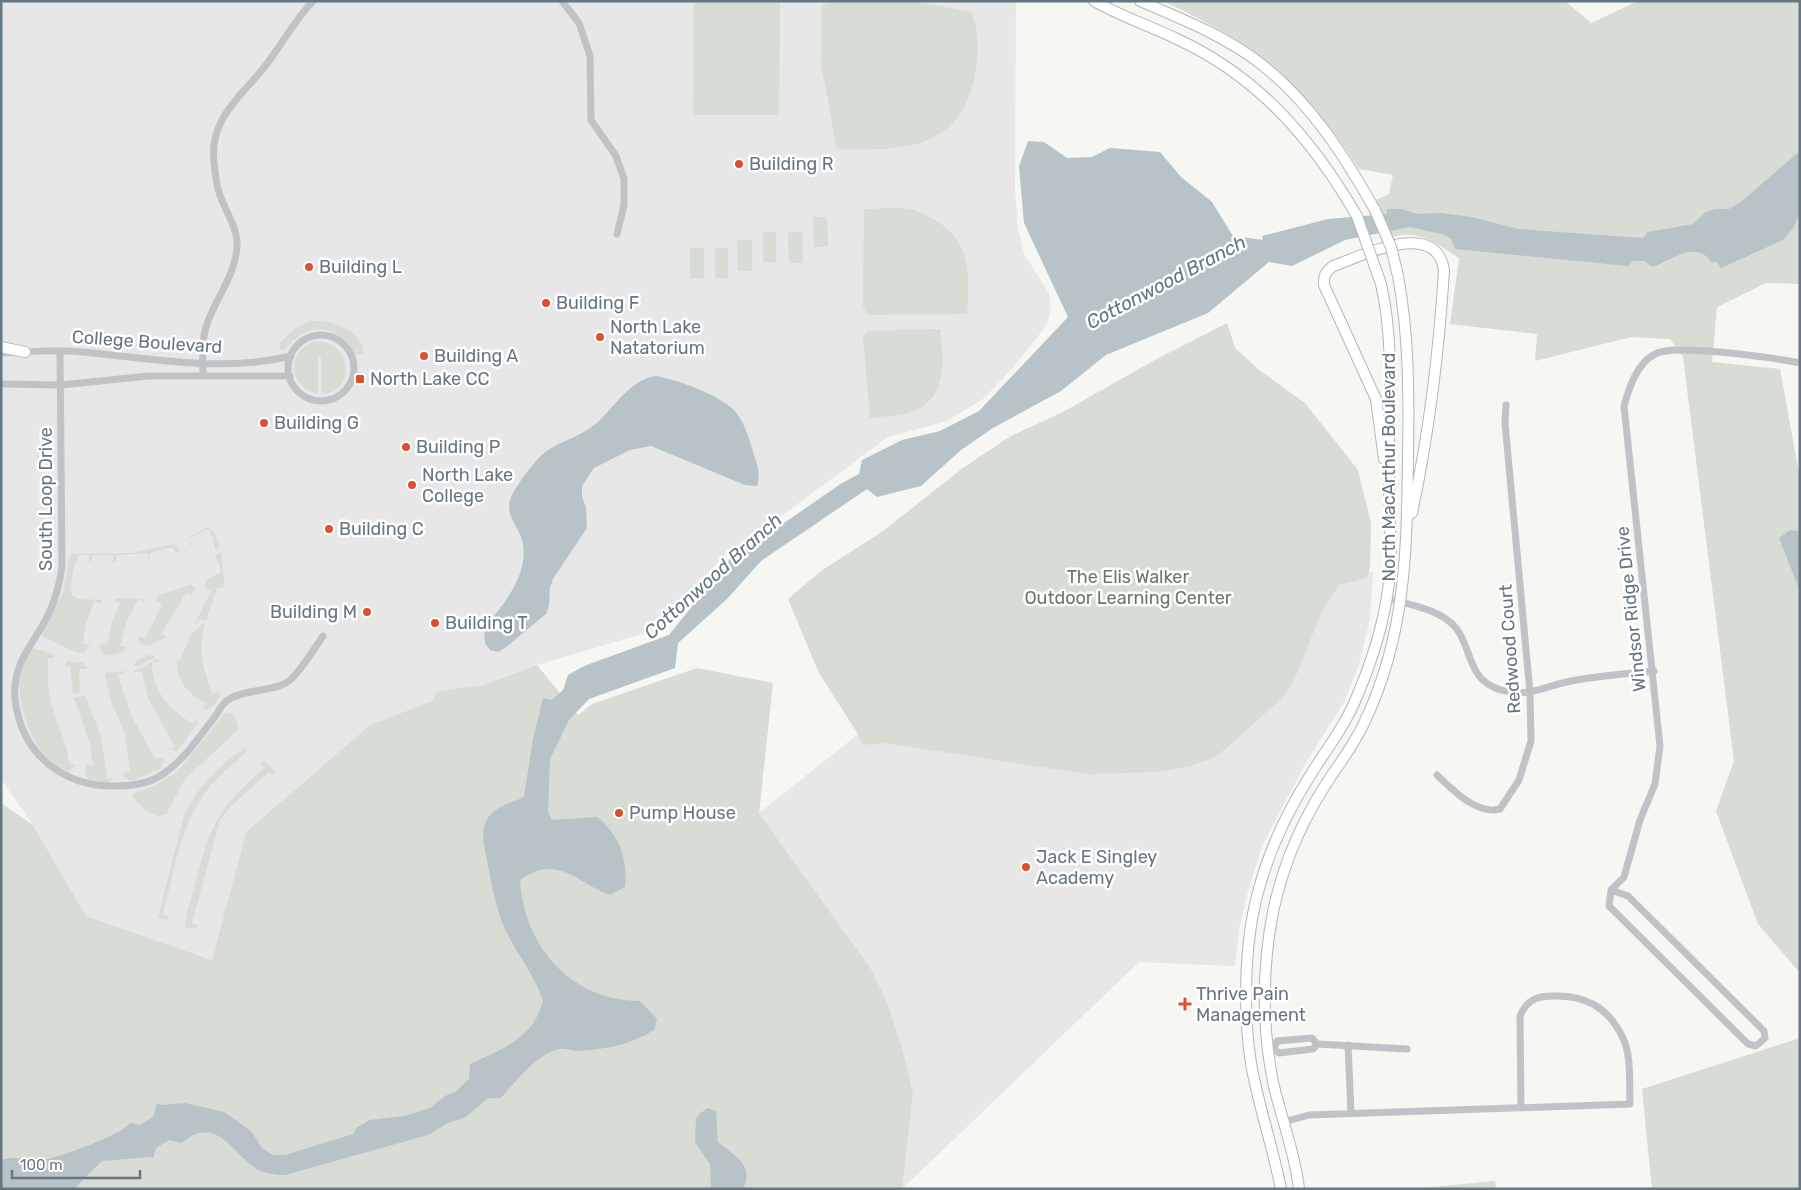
<svg xmlns="http://www.w3.org/2000/svg" width="1801" height="1190" font-family="Rubik,sans-serif">
  <style>
    .built { fill: #e6e7e6 }
    .green { fill: #d7dcd4 }
    .water { fill: #b8c3c7 }
    .lines { fill: none; stroke-linecap: round; stroke-linejoin: round }
    .secondary-casing { stroke: #b1b7bb; stroke-width: 12 }
    .street { stroke: #bfc3c6; stroke-width: 7 }
    .secondary { stroke: #fff; stroke-width: 10 }
    .secondary-bridge-casing { stroke: #b1b7bb; stroke-width: 12; stroke-linecap: butt }
    .secondary-bridge { stroke: #fff; stroke-width: 10 }
    .poi-dot { fill: #dc502c; stroke: #fff; stroke-width: 2 }
    .labels { text-anchor: middle; dominant-baseline: central; stroke-width: 5; stroke-linejoin: round; paint-order: stroke }
    .poi-label { font-size: 18px; fill: #667682; stroke: #fff; text-anchor: start }
    .street-label { font-size: 18px; fill: #667682; stroke: #fff }
    .park-label { font-size: 18px; fill: #697a64; stroke: #fff }
    .water-label { font-size: 19px; font-style: italic; fill: #62777f; stroke: #fff }
  </style>
  <rect width="100%" height="100%" fill="#f6f6f2"/>
  <path class="built" d="M136 1H1016L1015 189 1018 229 1024 254 1049 293 1051 312 1046 326 1011 370 983 399 947 421 888 437 765 528 729 551 703 578 681 609 662 628 537 665 483 685 438 691 432 701 370 725 246 832 212 960 86 916 33 825 1 779V2Z
    M1330 564 1373 572 1370 619 1359 665 1343 704 1305 764 1262 846 1248 891 1239 930 1235 966 1139 962 902 1189 913 1093 903 1051 888 1004 871 969 759 813 858 734Z"/>
  <path class="green" d="M694 1H780L779 115H693Z
    M828 1H913L971 12C980 34 979 56 974 79 958 153 897 150 837 149L821 64 822 7Z
    M1162 1H1565L1591 23 1638 1H1800V284L1766 283 1717 307 1712 362 1780 369 1800 479V973L1758 924 1716 811 1734 761 1683 357 1670 339 1631 337 1535 361 1537 334 1450 324 1459 258C1437 244 1420 229 1392 237L1376 200 1389 194 1393 175 1359 169C1308 89 1249 39 1162 1Z
    M864 209C879 209 895 207 910 209 917 210 924 215 931 218 971 238 970 274 967 314L868 315 863 307Z
    M813 217H827L828 247H814Z
    M763 232H776V262H763Z
    M802 232 803 263H789L788 233Z
    M737 240H752V271H738Z
    M690 248H704V278H690Z
    M715 248H728V278H715Z
    M310 321C330 319 364 330 363 354L357 355C336 323 308 319 284 351L280 349 279 344 294 329Z
    M1227 323 1235 348 1258 369 1305 403 1358 470 1371 523 1370 567 1367 578 1339 585 1322 611 1293 683 1282 698 1229 746 1215 757 1194 765 1158 772 1087 774 905 746 883 743 862 745 858 734 819 673 788 599 821 571 883 531 963 468 1011 436 1063 412 1153 361Z
    M940 329C943 358 949 398 913 411 901 416 884 416 870 418L863 336 868 331Z
    M314 341C355 340 355 394 322 394L321 357 318 358V394L306 390 295 376C292 359 298 348 314 341Z
    M208 527 214 532 220 547 215 550 213 538 208 529 189 538 192 545 190 546 189 537Z
    M174 544 180 551 175 552 172 547 150 553 149 560 147 553 117 555 116 562H113V555H92V561L89 562V555H78V561L75 562 70 588 72 595 78 599 102 600 101 603 94 601 86 624 83 644 90 645 84 653H78L43 637 42 630 64 591 69 558 72 554 133 553Z
    M221 551 225 587 217 588 206 621 200 619 193 627 211 591 205 588 206 580 220 573 221 570 215 556Z
    M191 585 195 588 192 595 186 593 161 634 167 637 147 646 141 644 138 637 145 639 162 605 156 601 159 595Z
    M118 598 145 599 144 602 138 599 126 623 120 646 126 647 124 652 106 656 100 651V644L107 645 112 622 120 603 114 600Z
    M202 624 205 625C197 648 204 671 212 694L220 691C220 698 215 707 206 710L203 708 205 703C187 692 177 682 177 660H180L191 635Z
    M33 648 54 654V658H48C47 676 48 693 53 710 58 728 68 744 69 763L76 765 69 771C30 763 1 673 33 648Z
    M149 655 156 656 140 666H134L137 660Z
    M159 659V662H152C152 691 169 709 193 724L196 720 198 722 177 752 171 749 175 747 148 698 142 672H134V670C144 669 149 661 159 659Z
    M67 661 83 663 89 669H79L80 692 73 694 70 666H64Z
    M537 665 578 715 592 704 697 668 773 683 759 813 871 969 888 1004 903 1051 913 1093 902 1189H1V803L33 825 86 916 212 960 246 832 370 725 432 701 438 691 483 685Z
    M124 671 125 673 118 675 130 713 155 759 162 757 164 760 160 769 131 781 124 776V773L130 772 125 733 111 701 105 673Z
    M85 695 101 737 107 778H114L108 783 90 781 85 775 86 765H93L90 744 74 698Z
    M226 712 233 715 238 724V730L185 779 166 814 158 816 145 810 132 796 134 793 154 786 177 772Z
    M245 747 247 751C234 765 217 775 206 791 180 826 174 873 163 914L170 917 166 920 158 917 184 815C197 787 220 766 245 747Z
    M265 761 274 771 275 776 269 772 231 806 220 820 192 923 199 926 193 929 185 927C185 914 192 898 195 885 209 828 218 807 264 768L260 762Z
    M1800 1038V1189H1652L1642 1089Z
    M1495 1181 1496 1189H1423V1188Z"/>
  <path class="water" d="M1028 141 1044 142 1067 158 1092 157 1110 148 1160 152 1181 177 1212 202 1233 236 1263 240 1262 236 1328 219 1387 214V209H1402L1417 214 1440 213 1472 217 1518 229 1643 238 1648 232 1693 224 1706 212 1715 209H1729L1742 201 1800 151V211L1794 227 1783 240 1721 268 1717 262H1711C1698 240 1672 259 1655 266H1650L1645 261H1633L1628 266 1455 249 1451 239 1442 234 1409 227 1345 240 1292 266 1269 262 1208 313 1106 355 1061 391 993 428 961 450 921 486 877 497 867 489 761 561 727 599 678 643 675 668 589 699 569 720 550 759 548 812 552 820 597 817C619 834 628 859 625 887L610 895C576 883 558 853 520 880 524 946 571 1001 640 1001L657 1019 654 1030C630 1045 606 1049 578 1051 572 1051 564 1048 559 1049 538 1053 514 1083 501 1098H488L466 1117 448 1123 428 1135 285 1175C275 1175 264 1174 255 1168 231 1151 215 1114 182 1143L169 1140 156 1148 153 1159 151 1157 102 1161 74 1189H1L2 1160C15 1155 24 1161 37 1161 53 1160 122 1135 130 1123L140 1125 153 1117 157 1103 162 1105 185 1103 224 1112 252 1132 262 1148 273 1155H285L353 1134 356 1128 370 1120 405 1116 430 1108 445 1096 455 1092 469 1079 470 1064C502 1049 533 1039 543 1001 536 978 520 958 509 937 496 913 492 886 487 860 484 845 479 828 490 815 498 806 513 802 524 797L533 739 543 698 552 700 563 690 568 675 584 666 669 635 733 555 755 543 842 483 859 474 862 460 902 440 940 431 979 411 1068 317 1024 223 1019 166Z
    M656 376C678 380 717 394 734 410 744 421 749 438 753 452 757 464 761 474 757 486L745 485 651 446 630 450 594 468 582 486V496L586 508 587 528 553 579 550 588 549 605 546 614 505 648 498 652 490 650 485 643 484 628C503 605 528 577 523 544 520 526 502 515 512 495 518 483 537 457 548 450 564 440 583 435 598 422 615 406 631 379 656 376Z
    M1790 530 1800 531V591L1779 538Z
    M708 1108 716 1111 718 1142C734 1156 755 1164 743 1189H711L710 1164 695 1142 696 1119 699 1114Z"/>
  <g class="lines">
    <defs>
      <path id="secondary" d="M1094 1C1120 16 1150 26 1177 39 1259 77 1312 139 1357 216
        M1140 1C1182 19 1225 36 1261 64 1311 103 1345 157 1375 210
        M1 347 25 352
        M1384 459 1376 399 1324 285C1323 275 1326 272 1333 266 1362 256 1436 218 1444 270 1439 352 1429 433 1412 513
        M1281 1189C1273 1149 1260 1110 1252 1069 1243 1019 1244 946 1257 896 1267 856 1286 814 1308 779 1325 751 1346 725 1358 694 1374 656 1387 613 1390 571 1392 556 1390 540 1390 524 1389 497 1389 471 1389 444 1390 390 1393 337 1381 284
        M1299 1189C1295 1152 1281 1118 1273 1082 1262 1026 1262 969 1273 912 1282 869 1299 827 1323 789 1337 766 1354 746 1365 721 1406 635 1407 548 1408 456 1409 395 1409 335 1398 276"/>
    </defs>
    <use href="#secondary" class="secondary-casing"/>
    <path class="street" d="M562 1 579 23 590 56 591 120 616 156 624 179V205L617 234
      M288 368a33 33 0 1 1 66 0a33 33 0 1 1-66 0Z
      M60 352 62 566C60 582 56 598 49 613 35 644 12 660 15 699 21 754 63 787 116 786 132 786 150 783 163 774 185 759 198 738 214 718 218 713 222 703 228 700 242 689 274 692 289 681 298 675 316 646 323 636
      M1 353C28 352 55 349 82 352 151 358 222 373 291 356
      M203 376C203 359 201 341 207 324 216 298 236 274 237 246 238 227 224 210 219 192 216 183 215 172 214 162 209 118 242 96 266 65 282 44 294 21 313 1
      M1 384 61 385 148 376H290
      M1387 598C1410 605 1440 609 1456 628 1472 647 1467 681 1501 690 1528 698 1545 686 1571 681 1598 676 1626 674 1654 671
      M1437 775C1453 790 1476 815 1500 809L1519 780 1531 741 1530 693 1505 423 1506 405
      M1611 890 1628 896 1764 1031 1765 1038 1756 1046 1748 1044 1609 906 1611 890 1624 877 1640 820 1655 784 1660 746 1624 406C1629 388 1637 363 1655 354 1674 343 1774 358 1800 363
      M1348 1045 1351 1113
      M1267 1049H1274L1279 1053 1313 1049 1317 1044 1407 1049
      M1274 1049 1277 1041 1312 1038 1317 1044
      M1284 1122 1309 1115 1630 1104C1629 1083 1632 1055 1622 1036 1607 1006 1584 995 1553 996 1536 996 1527 1000 1520 1016L1521 1108"/>
    <use href="#secondary" class="secondary"/>
    <defs>
      <path id="secondary-bridge" d="M1375 210 1391 247 1398 276
        M1357 216 1381 284"/>
    </defs>
    <use href="#secondary-bridge" class="secondary-bridge-casing"/>
    <use href="#secondary-bridge" class="secondary-bridge"/>
  </g>
  <g class="poi-dot">
    <circle cx="739" cy="164" r="5"/>
    <circle cx="309" cy="267" r="5"/>
    <circle cx="546" cy="303" r="5"/>
    <circle cx="600" cy="337" r="5"/>
    <circle cx="424" cy="356" r="5"/>
    <rect x="355" y="374" width="10" height="10" rx="2.5"/>
    <circle cx="264" cy="423" r="5"/>
    <circle cx="406" cy="447" r="5"/>
    <circle cx="412" cy="485" r="5"/>
    <circle cx="329" cy="529" r="5"/>
    <circle cx="367" cy="612" r="5"/>
    <circle cx="435" cy="623" r="5"/>
    <circle cx="619" cy="813" r="5"/>
    <circle cx="1026" cy="867" r="5"/>
    <path d="M1182.5 996.5h5v5h5v5h-5v5h-5v-5h-5v-5h5z"/>
  </g>
  <g class="labels">
    <g class="poi-label">
      <text x="749" y="164">Building R</text>
      <text x="319" y="267">Building L</text>
      <text x="556" y="303">Building F</text>
      <text x="610" y="327">North Lake<tspan x="610" dy="21">Natatorium</tspan></text>
      <text x="434" y="356">Building A</text>
      <text x="370" y="379">North Lake CC</text>
      <text x="274" y="423">Building G</text>
      <text x="416" y="447">Building P</text>
      <text x="422" y="475">North Lake<tspan x="422" dy="21">College</tspan></text>
      <text x="339" y="529">Building C</text>
      <text x="357" y="612" text-anchor="end">Building M</text>
      <text x="445" y="623">Building T</text>
      <text x="629" y="813">Pump House</text>
      <text x="1036" y="857">Jack E Singley<tspan x="1036" dy="21">Academy</tspan></text>
      <text x="1196" y="994">Thrive Pain<tspan x="1196" dy="21">Management</tspan></text>
    </g>
    <g class="street-label">
      <text transform="translate(147 342) rotate(4)">College Boulevard</text>
      <text transform="translate(1389 467) rotate(-90)">North MacArthur Boulevard</text>
      <text transform="translate(46 499) rotate(-90)">South Loop Drive</text>
      <text transform="translate(1631 609) rotate(-96)">Windsor Ridge Drive</text>
      <text transform="translate(1510 649) rotate(-94)">Redwood Court</text>
    </g>
    <g class="park-label">
      <text x="1128" y="577">The Elis Walker<tspan x="1128" dy="21">Outdoor Learning Center</tspan></text>
    </g>
    <g class="water-label">
      <text transform="translate(1166 282) rotate(-28)">Cottonwood Branch</text>
      <text transform="translate(713 576) rotate(-42)">Cottonwood Branch</text>
    </g>
  </g>
  <rect width="1801" height="1190" fill="none" stroke="#667682" stroke-width="5"/>
  <path d="M12 1170v8h128v-8" fill="none" stroke="#667682" stroke-width="2.5"/>
  <text x="20" y="1170" font-size="15" fill="#667682" stroke="#ffffff" stroke-width="4" paint-order="stroke">100 m</text>
</svg>
